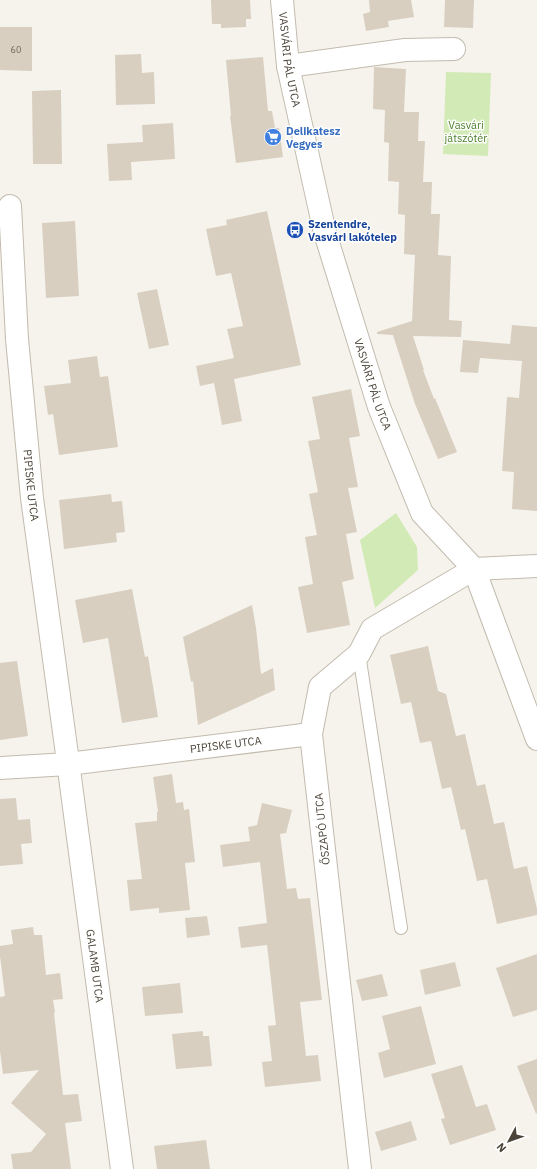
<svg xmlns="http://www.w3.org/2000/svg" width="537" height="1169" font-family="'IBM Plex Sans',sans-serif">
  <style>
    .green { fill: #d2eab5 }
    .building { fill: #d8cfc1 }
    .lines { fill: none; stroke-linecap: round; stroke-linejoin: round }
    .service-casing { stroke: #c2bbae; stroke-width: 14 }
    .minor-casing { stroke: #c2bbae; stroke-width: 24 }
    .service { stroke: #fff; stroke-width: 12 }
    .minor { stroke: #fff; stroke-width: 22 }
    .labels { text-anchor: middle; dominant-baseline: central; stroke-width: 3; stroke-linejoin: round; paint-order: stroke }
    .number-label { font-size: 9px; fill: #6e675b }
    .street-label { font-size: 11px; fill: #4b4439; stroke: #fff }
    .park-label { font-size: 11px; fill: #4a7f2a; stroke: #fff }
    .shop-label { font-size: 11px; font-weight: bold; fill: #366cbe; stroke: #fff; text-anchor: start }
    .transit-label { font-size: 11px; font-weight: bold; fill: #164399; stroke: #fff; text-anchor: start }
  </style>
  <rect width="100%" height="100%" fill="#f6f3ec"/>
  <path class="green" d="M446 72 491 73 488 156 443 154Z
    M396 513 417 547 418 570 375 608 360 540Z"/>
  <path class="building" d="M211 0H250L251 19H246V27L221 28V24H212Z
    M369 0H411L414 17 388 21 389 27 366 31 363 14 370 12Z
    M445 0H474L473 28 444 27Z
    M0 27H32V71L0 70Z
    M141 54 142 73 154 72 155 104 116 105 115 55Z
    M263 57 268 111H272L275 128H279L283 157 236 163 230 116H231L226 60Z
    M374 67 406 69 404 112H419L418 141H425L423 182H432L431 214H440L438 255 451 256 449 320 462 321 461 337 413 336 424 370H423L434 399 435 398 457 452 438 459 415 404 393 335 377 334V332L412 321 415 255 404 254 405 215 398 214 399 182 388 181 389 143 384 142 385 110 373 109Z
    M61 90 62 164H33L32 91Z
    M173 123 175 159 131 162 132 180 109 181 107 144 143 142 142 125Z
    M267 211 301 365 234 379 242 421 222 425 214 383 200 386 196 366 234 358 227 329 243 326 231 273 216 276 206 229 227 225 226 220Z
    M75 221 79 296 46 298 42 223Z
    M157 289 169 345 149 349 137 293Z
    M512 325 537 327V511L512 509 514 472 502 471 507 397 519 398 522 361 480 358 478 373 460 372 463 340 510 344Z
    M97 356 100 377 108 376 118 447 59 455 53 414 48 415 44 386 71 383 68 360Z
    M351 389 360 436 349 438 358 487 348 488 357 532 346 534 354 579 342 582 350 625 307 633 298 587 313 584 305 537 317 535 309 494 318 492 308 441 320 439 312 397Z
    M111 494 112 502 122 501 125 532 116 533 117 542 64 549 59 500Z
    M132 589 145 657 148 656 158 717 122 723 108 638 83 643 75 600Z
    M252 605 256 628 261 674 273 668 275 690 198 725 193 681 191 682 183 637Z
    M428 646 438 691 446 694 456 736 465 734 477 786 485 784 494 824 504 822 514 869 527 866 537 909V915L497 924 487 879 477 881 465 829 461 830 451 787 442 789 431 741 420 743 411 702 401 704 390 655Z
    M17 661 28 736 0 740V663Z
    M172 774 176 803 183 802 184 810 189 809 195 862 185 863 190 910 159 913V908L130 911 127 880 142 879 135 823 157 821V812H158L153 777Z
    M16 798 18 820 30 819 32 843 21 844 23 864 0 866V799Z
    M262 803 292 810 286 833 280 834 287 889 296 888 298 899 310 898 322 1000 300 1002 306 1056 318 1055 321 1081 265 1087 262 1062 272 1061 268 1026 276 1025 267 945 241 948 238 927 267 923 260 862 223 867 220 845 250 841 248 827 257 825Z
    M207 916 210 935 187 938 185 918Z
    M33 927 34 935H42L46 975 60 973 63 999 53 1000 55 1012 54 1013 63 1095 78 1094 82 1121 65 1123 71 1169H13L11 1154 31 1152 46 1134 11 1103 39 1070 3 1074 0 1051V997L5 996 0 956V946L13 944 11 930Z
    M537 954V1010L513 1017 496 968Z
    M455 962 461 986 425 995 420 970Z
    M382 974 388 996 362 1001 356 980Z
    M180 983 183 1013 145 1016 142 987Z
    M421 1006 436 1064 384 1078 378 1053 390 1049 382 1016Z
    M203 1031V1036H209L212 1066 176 1069 172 1034Z
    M537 1059V1113L536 1114 517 1066Z
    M462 1065 476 1107 487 1104 496 1130 450 1145 441 1119 445 1118 431 1074Z
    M411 1121 417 1140 381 1151 375 1132Z
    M206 1140 210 1169H157L154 1146Z"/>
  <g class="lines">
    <defs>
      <path id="service" d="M359 654 401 928"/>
      <g id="minor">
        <path id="s1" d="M282 0 288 66 325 233 379 407 422 513 474 569 537 739"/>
        <path d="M288 66 405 50 454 49"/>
        <path id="s2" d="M10 206 17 339 32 498 66 747 122 1169"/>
        <path id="s3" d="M0 768 68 764 311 734"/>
        <path d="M360 1169 311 734 320 687 359 654 372 629 474 569 537 566"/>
      </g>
    </defs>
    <use href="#service" class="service-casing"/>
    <use href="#minor" class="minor-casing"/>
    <use href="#service" class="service"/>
    <use href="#minor" class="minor"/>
  </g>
  <defs>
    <symbol id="supermarket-disc" viewBox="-11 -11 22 22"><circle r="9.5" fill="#3f7fe0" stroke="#fff"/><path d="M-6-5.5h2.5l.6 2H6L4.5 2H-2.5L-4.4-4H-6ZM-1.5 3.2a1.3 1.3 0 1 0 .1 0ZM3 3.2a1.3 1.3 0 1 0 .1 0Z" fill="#fff"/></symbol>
    <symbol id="bus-disc" viewBox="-11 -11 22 22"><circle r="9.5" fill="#1a4fb4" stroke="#fff"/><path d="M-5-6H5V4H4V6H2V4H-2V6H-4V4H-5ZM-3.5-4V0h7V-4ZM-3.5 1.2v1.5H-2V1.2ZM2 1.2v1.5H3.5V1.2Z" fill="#fff"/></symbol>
  </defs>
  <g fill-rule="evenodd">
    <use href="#supermarket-disc" x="263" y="127" width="20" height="20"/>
    <use href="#bus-disc" x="285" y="220" width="20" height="20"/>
  </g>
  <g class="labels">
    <g class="number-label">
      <text x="16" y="49">60</text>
    </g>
    <g class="street-label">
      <text stroke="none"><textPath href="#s1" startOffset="60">VASVÁRI PÁL UTCA</textPath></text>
      <text stroke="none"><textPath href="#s1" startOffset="396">VASVÁRI PÁL UTCA</textPath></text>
      <text stroke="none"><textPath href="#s2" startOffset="280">PIPISKE UTCA</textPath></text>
      <text stroke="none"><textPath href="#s3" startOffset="227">PIPISKE UTCA</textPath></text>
      <text transform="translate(322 829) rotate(-96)">ŐSZAPÓ UTCA</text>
      <text stroke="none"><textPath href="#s2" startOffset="765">GALAMB UTCA</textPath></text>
    </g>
    <g class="park-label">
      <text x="466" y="125">Vasvári<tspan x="466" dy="13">játszótér</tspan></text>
    </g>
    <g class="shop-label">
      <text x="286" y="131">Delikatesz<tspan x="286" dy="13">Vegyes</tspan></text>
    </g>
    <g class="transit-label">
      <text x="308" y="224">Szentendre,<tspan x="308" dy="13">Vasvári lakótelep</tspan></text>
    </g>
  </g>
  <g transform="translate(509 1141) rotate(229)" stroke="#ffffff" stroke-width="3" paint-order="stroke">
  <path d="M0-3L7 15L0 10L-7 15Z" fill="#4b4439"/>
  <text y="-6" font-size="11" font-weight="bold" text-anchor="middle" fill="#4b4439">N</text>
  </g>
</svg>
